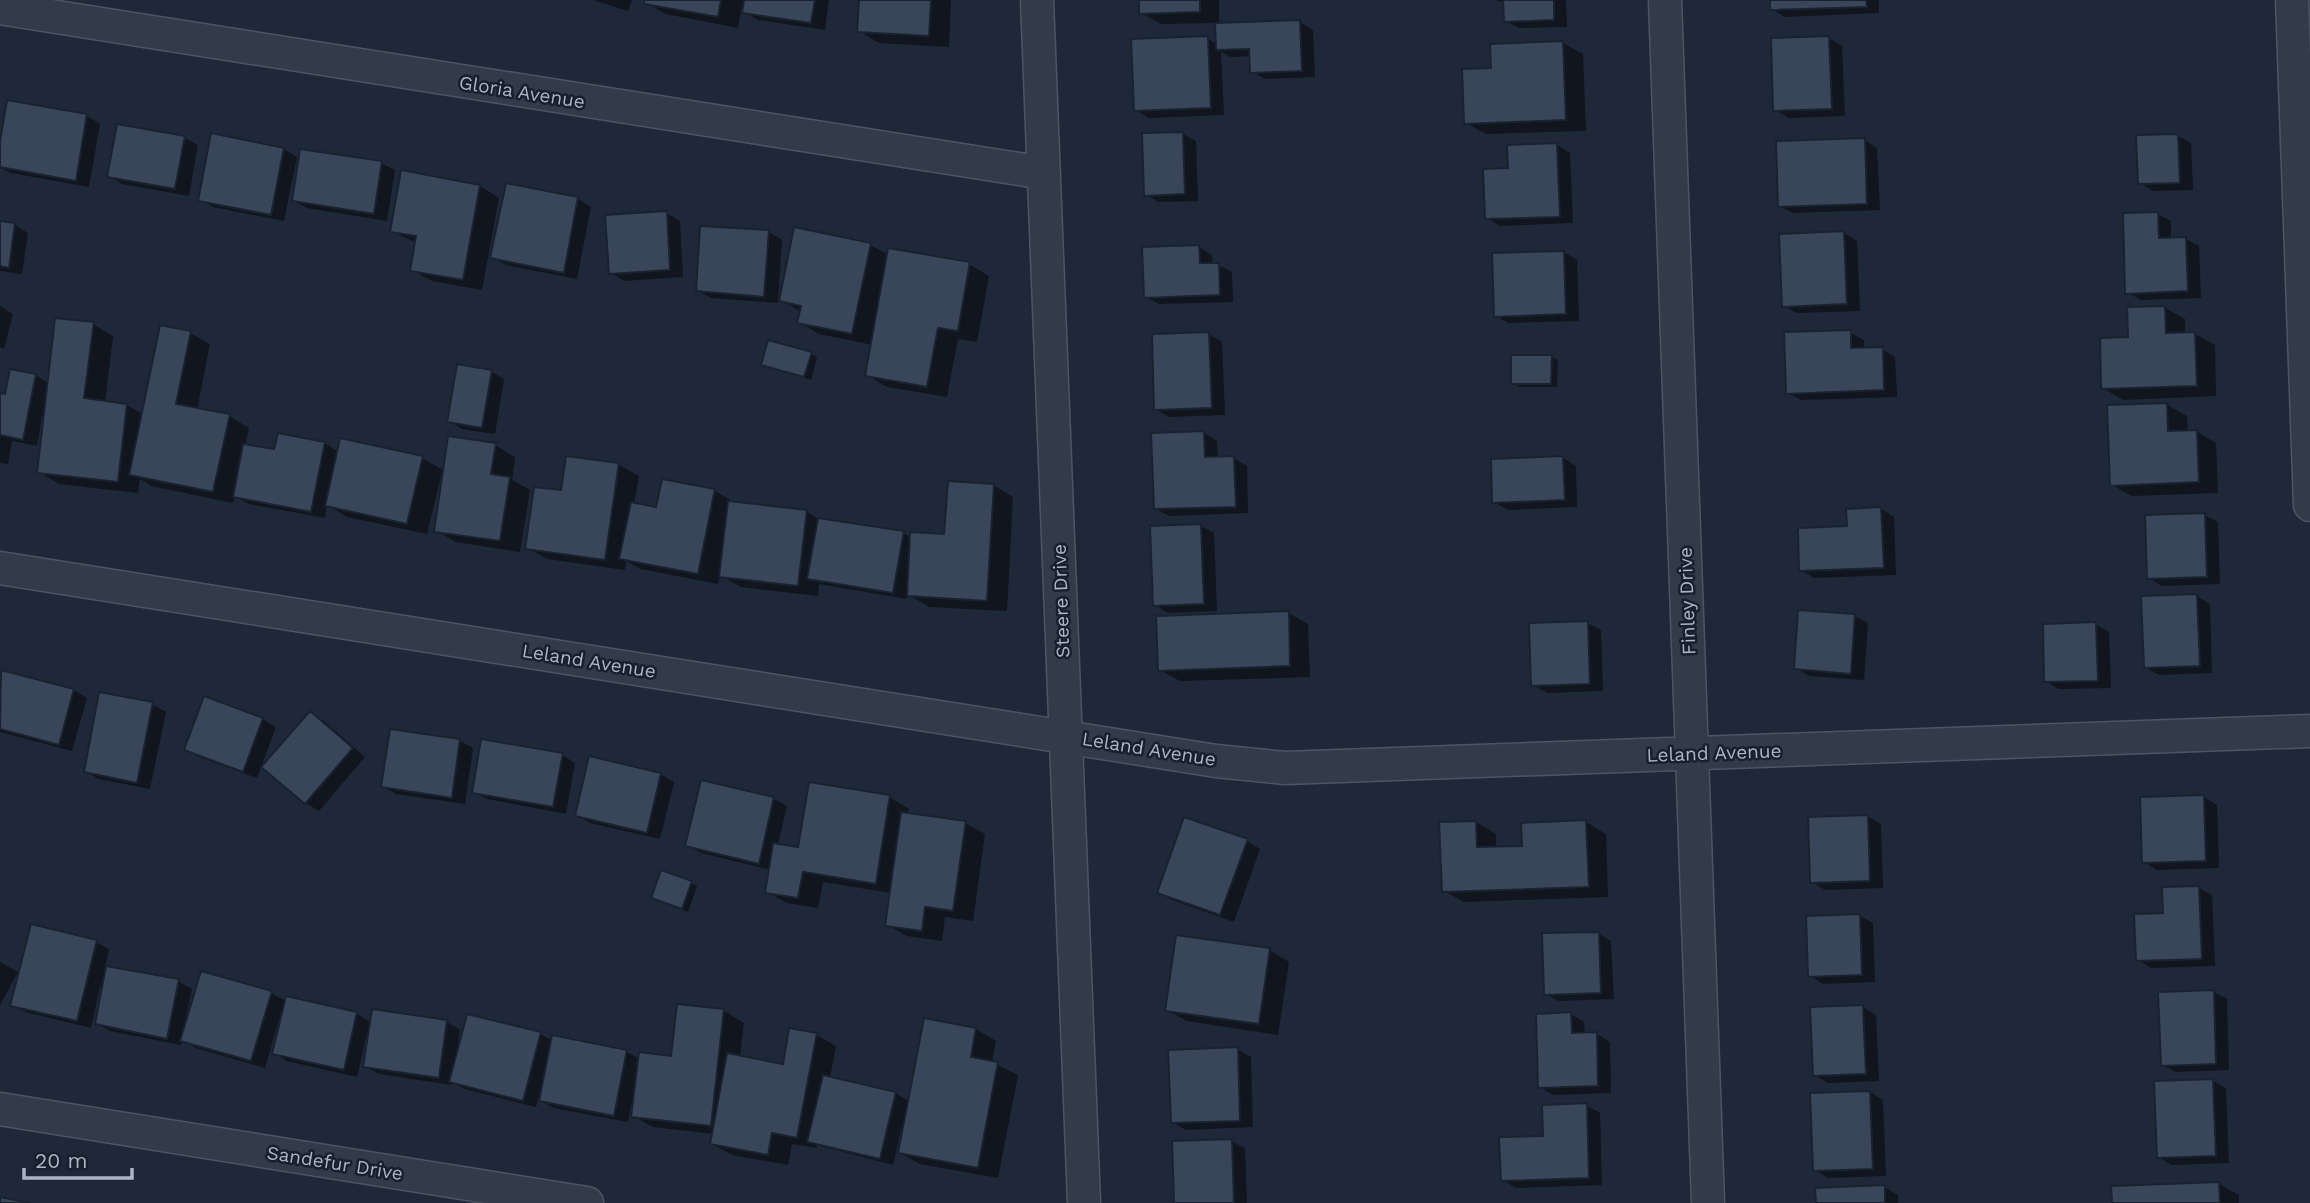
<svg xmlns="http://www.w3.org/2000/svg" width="2310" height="1203" font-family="'Work Sans',sans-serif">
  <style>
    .shadow { fill: #0007 }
    .building { fill: #394659; stroke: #192230; stroke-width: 2 }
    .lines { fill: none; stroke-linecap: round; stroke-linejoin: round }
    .street-casing { stroke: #4c5564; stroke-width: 35 }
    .street { stroke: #323b49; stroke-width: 32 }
    .labels { text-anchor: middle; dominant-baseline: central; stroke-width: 5; stroke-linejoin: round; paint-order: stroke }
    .street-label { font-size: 19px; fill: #acb5c6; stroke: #17202e }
  </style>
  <rect width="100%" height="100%" fill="#1e2839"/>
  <path class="shadow" d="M593 0H632L628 11Z
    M646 0H829L825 30 758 20 744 12 745 4H742L738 28 666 14 646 3Z
    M861 0H951L949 47 879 43 859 31Z
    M1141 0H1219V24L1300 22 1313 30 1315 77 1265 79 1252 72 1251 56 1231 57 1221 52 1224 115 1149 118 1135 110 1207 38 1217 44 1216 23 1161 24 1141 13Z
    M1493 0H1566L1567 27 1519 28 1506 21 1505 2Z
    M1771 0H1879V13L1785 17 1772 9Z
    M1829 38 1842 46 1845 116 1789 118 1775 110Z
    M1563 43 1583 54 1586 131 1486 134 1466 123 1492 70Z
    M87 116 100 124 89 187 11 173 0 167V151Z
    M1183 134 1196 141 1198 201 1159 202 1146 195Z
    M212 135 284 149 297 157 284 221 213 207 200 200Z
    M2178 136 2191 143 2193 190 2153 191 2140 183Z
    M185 138 198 145 189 196 122 184 109 176Z
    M1864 140 1877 148 1880 210 1793 213 1780 206Z
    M1557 145 1570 153 1573 223 1500 226 1487 218Z
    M381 163 395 170 387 221 307 208 294 201Z
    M507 185 578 199 591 207 577 279 506 265 492 257Z
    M480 186 499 198 482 290 432 281 412 270 417 243 392 231Z
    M666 213 680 221 683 277 624 281 611 273Z
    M2157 214 2171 221V239H2186L2199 246 2201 298 2141 300 2127 292Z
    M0 223 15 225 28 233 22 274 0 271Z
    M769 232 782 240 778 303 711 298 697 290Z
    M1844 233 1857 241 1860 311 1797 313 1784 306Z
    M870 245 889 255 969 264 989 276 977 342 958 339 947 397 887 387 867 375 873 345 819 334 799 322 801 312 781 300Z
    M1199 247 1212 255 1213 265H1218L1232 272 1233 302 1159 304 1145 297Z
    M1564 252 1577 260 1579 321 1509 323 1496 316Z
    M0 306 13 314 4 349 0 347Z
    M2165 308 2185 319V334H2195L2215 345 2216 396 2123 400 2103 388 2130 338Z
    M93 324 113 336 105 403 127 405 144 415 190 333 210 344 197 410 229 416 249 428 245 446 275 451 324 443 339 452 422 458 445 471 495 445 515 457 512 480 530 490 520 552 456 542 436 531 444 472H442L427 534 347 517 327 505 325 518 249 504 235 496 233 503 151 486 140 479 138 493 59 484 39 472 45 417 42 416 37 446 12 441 8 464 0 463V395L6 396 35 375 49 383Z
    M1850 332 1864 340V349H1882L1895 357 1897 397 1801 400 1788 393Z
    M1209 334 1222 342 1225 415 1169 417 1156 409Z
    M811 354 817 357 811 380 763 364Z
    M1551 357 1558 360 1557 387H1519L1512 383Z
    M491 371 504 379 495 434 462 429 449 421Z
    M2167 405 2187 416 2188 432 2196 431 2216 443 2218 493 2132 496 2112 485Z
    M1204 433 1217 441 1218 458H1233L1247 466 1248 513 1169 516 1155 508Z
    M1563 458 1576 466 1577 507 1508 510 1494 502Z
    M619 465 639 476 634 504 658 509 715 491 734 502 807 512 820 520 903 533 912 538 946 536 993 485 1013 497 1007 611 929 607 907 594V599L819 584 818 596 741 587 720 575 718 584 641 569 626 561 625 570 547 559 527 548 563 492Z
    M1881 509 1894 517 1896 575 1814 578 1801 570 1848 528Z
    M2204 515 2218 522 2220 584 2162 586 2149 578Z
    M1201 526 1214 533 1217 611 1168 613 1155 605Z
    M2197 596 2210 604 2212 673 2159 675 2145 667Z
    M1288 613 1308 624 1310 677 1180 681 1160 670Z
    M1855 616 1868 623 1864 680 1809 676 1796 668Z
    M1587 623 1601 630 1603 691 1547 693 1533 685Z
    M2095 624 2109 632 2111 688 2059 689 2046 681Z
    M2 672 74 690 87 698 72 751 0 732V679Z
    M152 704 166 712 150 789 99 779 86 772Z
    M311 713 324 721 365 757 319 811 306 803Z
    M262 719 276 727 257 778 199 757 186 749Z
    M460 741 473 748 465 804 396 794 382 786Z
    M562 755 575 763 566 814 487 799 474 792Z
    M660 774 674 782 660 839 590 823 577 815Z
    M702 782 774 799 787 806 778 845 800 849 889 797 909 809 908 815 965 823 985 834 973 921 945 917 942 941 907 936 887 925 891 893 823 882 818 908 787 903 767 892 771 870 701 853 687 845Z
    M2204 797 2217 805 2219 868 2157 870 2144 862Z
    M1867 816 1881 824 1883 888 1825 890 1812 882Z
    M1476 822 1496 834V849L1524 848 1586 822 1606 834 1608 897 1464 902 1444 891Z
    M1247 841 1260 849 1234 922 1172 900 1159 892Z
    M691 883 697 886 688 912 659 901Z
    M2199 888 2212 895 2215 966 2151 968 2138 960 2165 915Z
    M1860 916 1873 923 1875 982 1823 984 1810 976Z
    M1598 933 1611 941 1614 999 1559 1001 1545 994Z
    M96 942 109 949 105 967 178 981 192 989 186 1017 189 1018 271 993 286 1001 287 998 357 1014 372 1023 447 1022 460 1030 457 1050 459 1051 540 1034 553 1041V1037L627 1052 640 1059 672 1058 724 1011 744 1023 740 1057 784 1066 816 1035 836 1046 830 1078 895 1093 910 1102 976 1029 996 1041 992 1062 1018 1075 998 1178 920 1164 900 1153 904 1130H901L893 1165 817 1145V1148L792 1144 788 1165 732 1155 712 1144 714 1134 653 1127 633 1116 635 1100H632L628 1122 554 1108 538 1099 536 1107 465 1089 452 1082V1085L379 1074 365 1066 371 1031 368 1030 357 1077 287 1061 274 1053 282 1020H279L265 1068 196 1048 182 1040 181 1045 110 1031 97 1023 103 987 100 986 91 1028 26 1012 12 1005Z
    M1269 950 1289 962 1278 1035 1187 1021 1167 1010Z
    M0 962 18 972 0 1005Z
    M2213 992 2227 999 2229 1070 2176 1072 2162 1065Z
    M1863 1007 1876 1015 1879 1081 1828 1083 1815 1075Z
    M1571 1014 1584 1022 1585 1035 1597 1034 1610 1042 1611 1093 1553 1095 1540 1087Z
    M1237 1049 1251 1057 1253 1127 1186 1130 1173 1122Z
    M2213 1081 2226 1088 2229 1163 2172 1165 2158 1157Z
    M1870 1092 1883 1100 1886 1176 1828 1178 1815 1170Z
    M1586 1105 1600 1113 1602 1185 1516 1188 1503 1180 1545 1137Z
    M1231 1141 1245 1148 1247 1203H1176Z
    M2219 1184 2239 1195V1203H2114Z
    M1884 1187 1898 1195V1203H1817Z"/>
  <path class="building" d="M644 0H721L718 17 644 4Z
    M744 0H815L811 23 742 13Z
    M859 0H931L929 36 857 32Z
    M1139 0H1200V12L1139 14Z
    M1503 0H1554V20L1504 22Z
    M1770 0H1866L1867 7 1770 10Z
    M1300 20 1302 71 1250 73 1249 49 1216 50 1215 23Z
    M1208 36 1211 108 1134 111 1131 39Z
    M1829 36 1832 109 1773 111 1771 38Z
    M1563 41 1566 120 1464 124 1462 69 1491 68 1490 44Z
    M7 100 87 114 76 181 0 167V141Z
    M117 124 185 136 175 189 107 177Z
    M1183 132 1185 194 1144 196 1142 133Z
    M211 133 284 148 271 215 198 201Z
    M2178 134 2180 183 2138 184 2136 135Z
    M1865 138 1867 204 1778 207 1776 141Z
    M1557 143 1560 217 1485 219 1483 169 1508 168 1507 145Z
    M300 149 382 161 374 214 292 201Z
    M401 170 480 185 463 280 410 271 416 236 390 232Z
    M506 183 578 197 564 273 490 258Z
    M667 211 670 270 609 274 605 215Z
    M2158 212 2159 238 2186 237 2188 291 2125 294 2123 213Z
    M0 221 15 223 9 268 0 266Z
    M700 226 769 230 764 297 696 291Z
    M794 227 871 243 852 334 797 323 801 306 779 301Z
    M1844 231 1847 304 1782 307 1779 234Z
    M1199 245 1200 263H1219L1220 295 1144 298 1142 247Z
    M888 248 970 262 958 331 938 328 927 387 865 376Z
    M1564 251 1566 314 1494 317 1492 253Z
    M2165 306 2166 333 2195 332 2197 386 2101 389 2100 338 2128 337 2127 307Z
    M55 318 94 322 84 398 127 404 118 482 37 473Z
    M160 325 191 331 176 404 230 414 213 492 129 475Z
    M1851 330V348L1883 347 1884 390 1786 394 1784 332Z
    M1209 332 1212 408 1154 410 1152 334Z
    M768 340 812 352 804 377 761 365Z
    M1511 355H1552L1551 384H1511Z
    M457 364 492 370 482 428 447 422Z
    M10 369 36 374 23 440 0 435V393L5 394Z
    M2167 403 2168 431 2197 430 2199 482 2110 486 2107 405Z
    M1204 431 1205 457 1234 456 1236 507 1154 509 1151 433Z
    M278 433 325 442 311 512 233 497 243 444 274 449Z
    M448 436 496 443 491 474 510 477 500 541 434 532Z
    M340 438 423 456 407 524 325 506Z
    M566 456 619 463 605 560 525 549 534 487 561 490Z
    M1563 456 1565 500 1492 503 1491 459Z
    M662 479 715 489 698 574 619 559 631 502 656 507Z
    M948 481 994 484 987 601 907 596 910 532 944 534Z
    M728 501 807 510 798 586 719 577Z
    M1881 507 1884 568 1799 571 1798 528 1847 526 1846 509Z
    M2205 513 2207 577 2147 579 2145 515Z
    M818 518 904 531 893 593 807 579Z
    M1201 524 1204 604 1153 606 1150 526Z
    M2197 594 2200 666 2144 668 2141 596Z
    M1798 610 1855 614 1851 674 1794 669Z
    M1289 611 1290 666 1158 671 1156 616Z
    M1588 621 1590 684 1531 686 1529 623Z
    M2096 622 2098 681 2044 682 2043 624Z
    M1 670 74 689 59 745 0 729Z
    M99 692 153 702 137 783 84 772Z
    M204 696 263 718 243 772 184 750Z
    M310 711 353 748 305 804 261 767Z
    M390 729 460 739 452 798 381 787Z
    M481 739 563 753 553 807 472 793Z
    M589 756 661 773 647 833 575 816Z
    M701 780 774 797 759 864 685 846Z
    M809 782 890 795 876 884 803 872 798 898 765 893 773 843 798 847Z
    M2204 795 2206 861 2142 863 2140 797Z
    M901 812 966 821 953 911 925 907 922 931 885 926Z
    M1868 815 1870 881 1810 883 1808 817Z
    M1184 817 1248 839 1220 915 1157 893Z
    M1586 820 1589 887 1442 892 1439 822 1476 821 1477 847 1522 846 1521 823Z
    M661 870 692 881 682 909 651 898Z
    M2199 886 2202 959 2136 961 2134 914 2163 913 2162 887Z
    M1860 914 1862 975 1808 977 1806 916Z
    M31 924 97 940 77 1021 10 1006Z
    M1599 932 1601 993 1544 995 1542 933Z
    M1176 935 1270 948 1259 1024 1165 1011Z
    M106 966 179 979 167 1039 95 1024Z
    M201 971 272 991 251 1061 180 1041Z
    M2214 990 2216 1064 2161 1066 2158 992Z
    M286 996 357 1012 344 1070 272 1054Z
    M677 1004 724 1009 711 1126 631 1117 639 1052 671 1056Z
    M1863 1005 1866 1074 1813 1076 1810 1007Z
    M372 1009 447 1020 439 1078 363 1067Z
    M1571 1012 1572 1033 1597 1032 1598 1086 1538 1088 1536 1014Z
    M467 1014 541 1032 523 1101 449 1082Z
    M924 1018 976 1028 971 1057 998 1062 978 1168 898 1153Z
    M789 1028 817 1033 797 1138 772 1133 768 1155 710 1144 727 1053 783 1064Z
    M552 1035 627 1050 614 1116 539 1101Z
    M1238 1047 1240 1121 1171 1123 1168 1050Z
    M823 1075 896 1092 880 1159 807 1142Z
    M2213 1079 2216 1156 2157 1158 2154 1081Z
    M1870 1091 1873 1169 1813 1171 1810 1093Z
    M1587 1103 1589 1178 1501 1181 1499 1137 1543 1136 1542 1105Z
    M1232 1139 1234 1203H1174L1172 1141Z
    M2219 1182 2220 1203H2112L2111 1186Z
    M1885 1185V1203H1816L1815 1188Z
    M0 1197 31 1203H0Z"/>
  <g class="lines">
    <defs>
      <path id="street" d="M1037 0 1084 1203
        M1665 0 1708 1203
        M2292 0 2310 505
        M0 8 1044 173
        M0 568 1216 761 1285 768 2310 731
        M0 1109 587 1203"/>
    </defs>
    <use href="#street" class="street-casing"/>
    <use href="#street" class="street"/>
  </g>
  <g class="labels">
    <g class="street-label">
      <text transform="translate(522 92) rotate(9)">Gloria Avenue</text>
      <text transform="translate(1061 601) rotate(-92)">Steere Drive</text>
      <text transform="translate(1687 601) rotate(-92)">Finley Drive</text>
      <text transform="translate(589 661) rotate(9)">Leland Avenue</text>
      <text transform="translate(1149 749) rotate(9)">Leland Avenue</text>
      <text transform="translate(1714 753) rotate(-2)">Leland Avenue</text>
      <text transform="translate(335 1163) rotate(9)">Sandefur Drive</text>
    </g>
  </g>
  <path d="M24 1168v10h108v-10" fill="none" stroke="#acb5c6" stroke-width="3.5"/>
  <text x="35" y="1168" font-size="21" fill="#acb5c6" stroke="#17202e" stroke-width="5" paint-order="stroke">20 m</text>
</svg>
